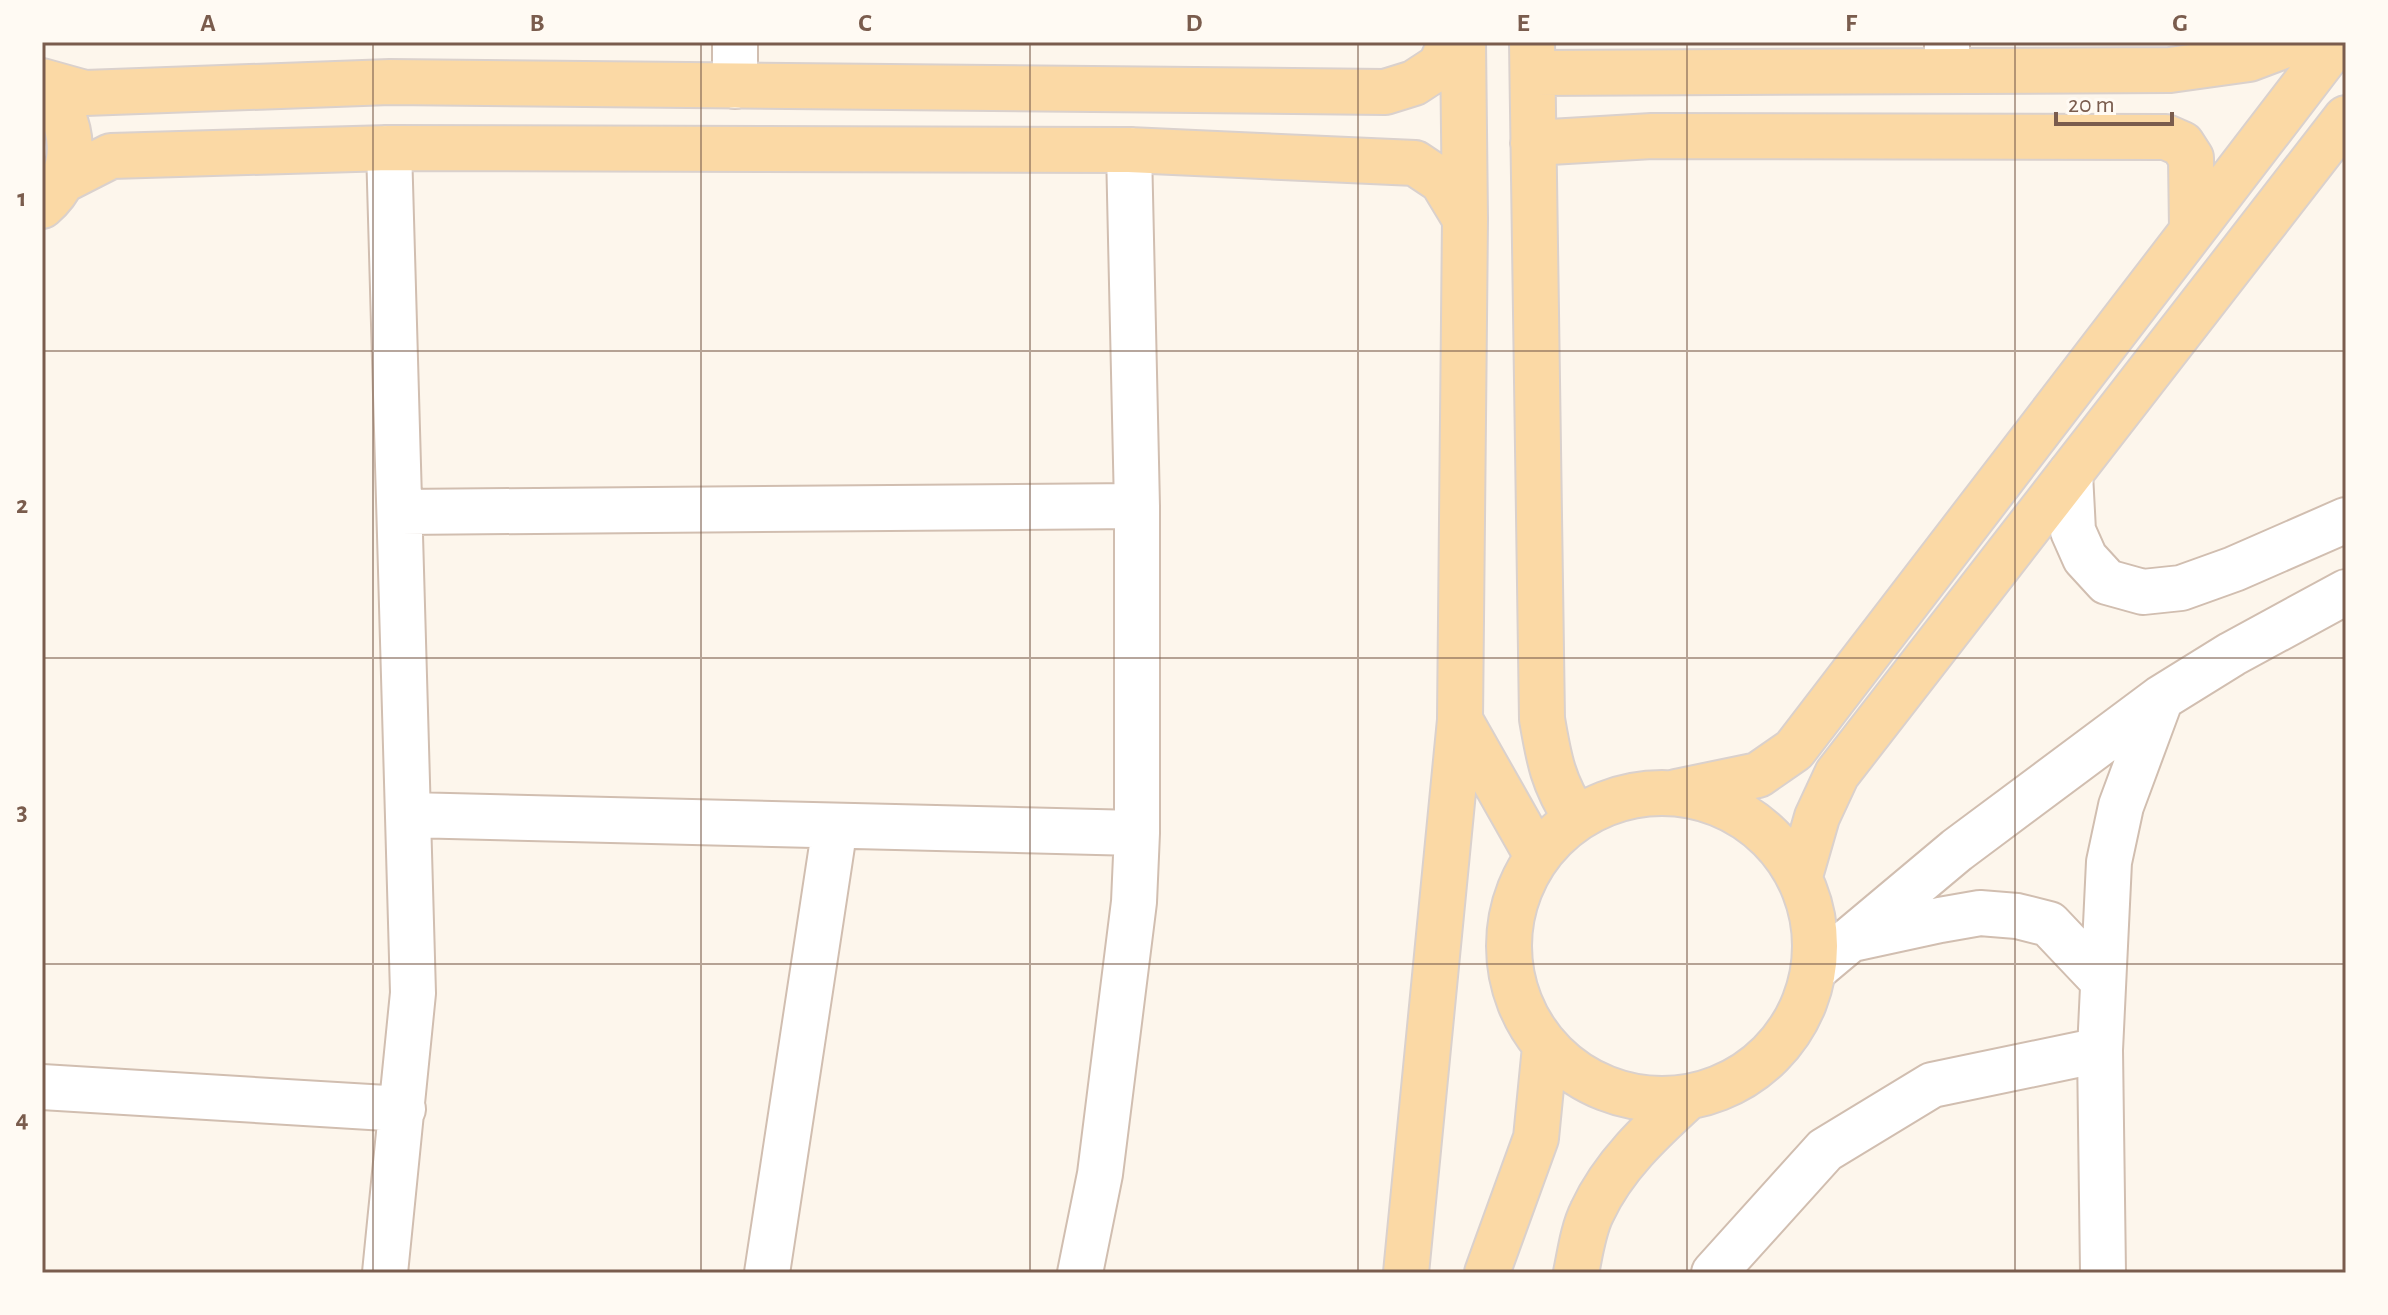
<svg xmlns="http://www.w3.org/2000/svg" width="2388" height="1315" font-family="'Alegreya Sans',sans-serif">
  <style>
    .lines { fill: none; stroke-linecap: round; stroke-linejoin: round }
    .minor-casing { stroke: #d1beb0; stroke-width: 48 }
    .major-casing { stroke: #dad1cd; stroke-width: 48 }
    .minor { stroke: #fff; stroke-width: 44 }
    .major { stroke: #fbd9a5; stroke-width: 44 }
    .grid { fill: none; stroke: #7a5c4d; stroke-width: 2; stroke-opacity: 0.55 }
    .neatline { fill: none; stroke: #7a5c4d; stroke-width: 3 }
    .grid-label { font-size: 26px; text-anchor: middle; font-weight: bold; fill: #7a5c4d }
  </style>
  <rect width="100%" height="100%" fill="#fdf6ec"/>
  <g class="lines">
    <defs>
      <path id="minor" d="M735 42V86
        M1947 42V71
        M2070 474 2073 531 2085 558 2107 582 2143 592 2181 588 2234 569 2346 520
        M401 512 1137 506
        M409 815 1137 833
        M1857 938 1940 920 1980 913 2017 916 2049 924 2103 981
        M1815 969 1957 850 2161 698 2232 654 2346 592
        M42 1087 403 1109
        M385 1273 413 993 389 148
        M767 1273 835 826
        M1080 1273 1100 1174 1134 902 1137 833V506L1129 150
        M1714 1273 1825 1150 1932 1085 2100 1050
        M2103 1273 2100 1050 2109 862 2121 806 2161 698"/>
      <path id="major" d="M1532 42 1542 719C1549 760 1553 783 1576 818
        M1533 73 2170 70 2249 59 2294 42
        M42 81 85 93 390 82 1385 92 1414 83 1440 66 1451 42
        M42 85C76 121 82 171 42 206
        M1533 143 1652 136 2166 137 2182 144 2191 158 2192 229
        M62 181 111 156 389 148 1129 150 1415 163 1442 181 1465 219
        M1460 720 1537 856
        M1676 792 1758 775 1794 750 2337 42
        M1509 946a153 153 0 1 1 306 0a153 153 0 1 1-306 0Z
        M1800 876 1817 817 1837 774 2346 118
        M1406 1273 1460 720 1465 219 1463 42
        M1487 1273 1536 1138 1545 1047
        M1576 1273C1580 1254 1583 1230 1592 1212 1613 1166 1651 1131 1688 1097"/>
    </defs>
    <use href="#minor" class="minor-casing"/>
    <use href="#major" class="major-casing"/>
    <use href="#minor" class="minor"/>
    <use href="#major" class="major"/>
  </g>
  <path class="grid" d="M373 42V1273M701 42V1273M1030 42V1273M1358 42V1273M1687 42V1273M2015 42V1273M42 351H2346M42 658H2346M42 964H2346"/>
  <rect width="2388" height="1315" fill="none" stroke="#fffaf3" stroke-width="88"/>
  <path d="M2056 112v12h116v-12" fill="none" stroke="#7a5c4d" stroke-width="4"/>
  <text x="2068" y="112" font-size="24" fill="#7a5c4d" stroke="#fffaf3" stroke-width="6" paint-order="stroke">20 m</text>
  <rect x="44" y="44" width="2300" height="1227" class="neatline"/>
  <g class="grid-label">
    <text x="208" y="31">A</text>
    <text x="537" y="31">B</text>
    <text x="865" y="31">C</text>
    <text x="1194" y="31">D</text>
    <text x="1523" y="31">E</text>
    <text x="1851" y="31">F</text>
    <text x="2180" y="31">G</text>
    <text x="22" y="206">1</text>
    <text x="22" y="513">2</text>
    <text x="22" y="820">3</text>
    <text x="22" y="1127">4</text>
  </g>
</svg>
